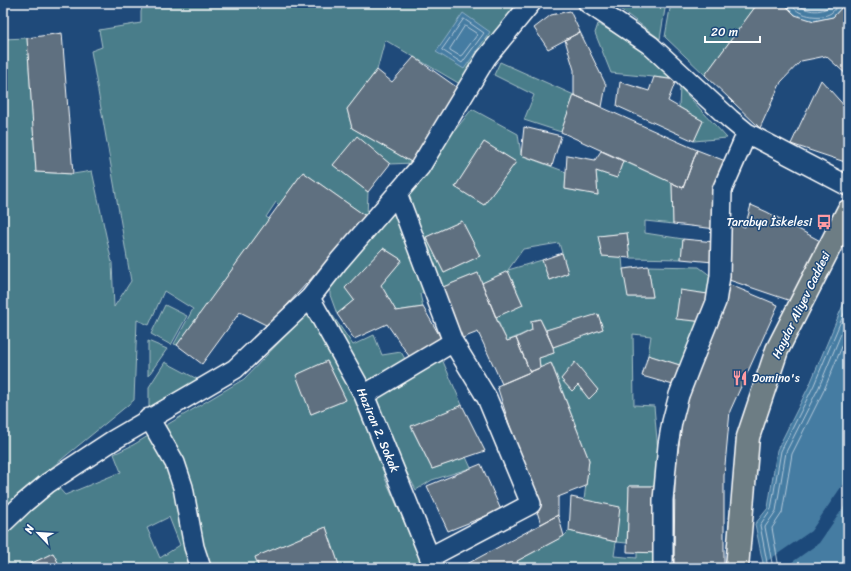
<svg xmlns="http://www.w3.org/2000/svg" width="851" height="571" font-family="Sriracha,sans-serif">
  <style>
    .green { fill: #487d8a; stroke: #a4bec4; fill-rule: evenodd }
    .water { fill: #457ba2; stroke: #8fb0c7 }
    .pier { fill: #1f4a7a }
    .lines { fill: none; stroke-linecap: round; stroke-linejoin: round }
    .shore { stroke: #b5cada; stroke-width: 1 }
    .building { fill: #5f7080; stroke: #fff }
    .minor-casing { stroke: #fff; stroke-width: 22 }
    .major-casing { stroke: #fff; stroke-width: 25 }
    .minor { stroke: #1f4a7a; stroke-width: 19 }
    .major { stroke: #6d7d84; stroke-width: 22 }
    .labels { text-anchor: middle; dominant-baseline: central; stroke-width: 3; stroke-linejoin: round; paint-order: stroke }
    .poi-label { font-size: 12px; fill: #fff; stroke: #1f4a7a; text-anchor: end }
    .street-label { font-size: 12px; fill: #fff; stroke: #1f4a7a }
  </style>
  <rect width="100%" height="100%" fill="#1f4a7a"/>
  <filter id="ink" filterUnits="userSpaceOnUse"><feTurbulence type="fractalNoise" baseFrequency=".025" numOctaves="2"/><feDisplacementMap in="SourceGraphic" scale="8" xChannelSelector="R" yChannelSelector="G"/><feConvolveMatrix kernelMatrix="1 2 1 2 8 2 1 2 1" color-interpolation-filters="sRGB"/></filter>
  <g filter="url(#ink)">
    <path class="green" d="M143 3H373L377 4 378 3H518L521 8 460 84 385 40 377 70 347 109 352 128 413 163 390 164 357 137 333 165 368 192 367 217 303 172 279 205 276 202 266 217 269 219 177 345 174 344 193 309 164 291 149 325 137 320 134 400 45 473 65 495 121 472 114 454 133 445 244 379 305 315 326 306 353 345 374 335 382 355 401 352 412 371 441 357 462 405 411 427 432 469 466 457 471 468 432 480 416 490 405 469 384 476 423 565 419 568H340L326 527 256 557 259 568H61L53 553 22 568H3V39L27 38 36 172 73 174 92 171 112 263 114 307 131 281 91 51 102 47 99 30 141 23V12ZM327 361 346 400 311 414 297 375ZM169 517 180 545 160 558 147 528Z
      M612 3H666L660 39Z
      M671 3H758L705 75 665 37Z
      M598 24 640 47 674 79 611 73 595 33Z
      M500 62 574 95 561 132 524 120 534 95 494 75Z
      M680 87 727 138 694 141 703 121 679 107Z
      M472 109 518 134 521 155 566 172 565 189 598 195 596 171 617 178 623 161 672 183 673 224 645 221V233L683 239 681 259 630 258 627 233 599 236 602 256 622 257 623 269 629 297H653L648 266 699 267 715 279 708 294 680 291 676 318 703 322 683 366 648 355 651 336 633 334 634 405 654 406 661 486H629L627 543 616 542 614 556 637 558V552L661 553 659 568H555L554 567 552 568H519L517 561 564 536 569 531 616 542 584 500 589 460 552 364 540 368 539 358 554 353 553 347 603 329 598 315 546 330 540 319 531 321 532 330 507 341 496 317 523 304 508 271 482 283 478 273 438 289 436 286 420 294 423 307 396 311 381 285 402 260 383 248 346 287 354 300 337 314 330 295V283L360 252 382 215 440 149ZM484 142 516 162 484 205 455 187ZM462 221 480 256 444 273 426 237ZM559 243 568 273 549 280 542 260 508 270 523 249ZM575 363 598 390 589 399 578 385 572 390 561 379Z
      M165 305 187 316 171 345 151 334Z
      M148 341 167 349 148 376Z
      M165 362 199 380 149 408V387Z"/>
    <path class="water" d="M787 3H843L844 5 833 17 814 21 798 17 788 8Z
      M463 13 490 32 464 69 436 52Z
      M848 293V568H764L755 524 768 508 777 450 810 384Z"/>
    <path class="pier" d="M848 477V501L819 543 784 568H764L763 564 811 531Z"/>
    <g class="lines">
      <path class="shore" d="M791 3C795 16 821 20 831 13 834 11 838 6 840 3
        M796 3C807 13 823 14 834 3
        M464 19 484 33 462 63 442 50Z
        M465 26 476 33 477 35 462 55 460 56 450 50V49Z
        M768 568 760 525 771 509 781 451 814 385 848 304
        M773 568 765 527 776 511 786 452 819 387 848 317
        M779 568 772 528 782 513 792 454 824 390 848 332"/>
    </g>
    <path class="building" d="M758 3H787L788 8 795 15 814 21 833 17 844 5 848 4V76L826 56 801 61 781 82 760 128 705 75Z
      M570 11 580 32 548 49 534 28 551 15Z
      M580 32 606 85 602 107 574 95V70L565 40Z
      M62 33 73 174 36 172 27 38Z
      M414 57 462 91 413 163 352 128 347 109 377 70 392 82Z
      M654 77 676 80 668 101 703 121 694 141 617 106 620 82 649 91Z
      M821 80 848 110V157L845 162 791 144Z
      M574 95 697 150 683 188 561 132Z
      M524 127 561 136 552 166 521 155Z
      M357 136 390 164 368 192 333 165Z
      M484 142 516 162 484 205 455 187Z
      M697 150 728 162 716 229 673 224 672 183 683 188Z
      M601 151 623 161 617 178 596 171 598 195 565 189 567 155 595 160Z
      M303 172 367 217 268 326 240 312 202 364 177 345Z
      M751 205 767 212 824 243 791 301 729 280 730 222 745 227Z
      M462 221 480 256 444 273 426 237Z
      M627 233 630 258 602 256 598 236Z
      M683 239 715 242 713 262 681 259Z
      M383 248 402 260 381 285 396 311 423 307 441 338 411 359 387 324 354 339 337 314 354 300 345 288Z
      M562 253 568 273 549 280 542 260Z
      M648 266 653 297H628L623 269Z
      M508 271 523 305 496 317 482 283Z
      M478 273 498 323 507 341 516 338 530 372 502 384 478 332 460 339 438 289Z
      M728 284 778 305 730 411 724 476V568H674L675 474 683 415 720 305Z
      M680 290 708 294 705 322 676 319Z
      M598 314 603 329 553 347 546 330Z
      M540 319 553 347 554 353 539 358 540 368 530 372 516 338 532 330 531 321Z
      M648 355 686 367 680 387 642 376Z
      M327 361 346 400 311 414 296 375Z
      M575 362 598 390 589 399 578 385 572 391 561 379Z
      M551 363 589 460 586 486 558 497V515L541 524 497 386Z
      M462 405 485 451 432 469 411 426Z
      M481 464 501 510 448 531 427 486Z
      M629 486H661V553L627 552Z
      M571 497 620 507 616 542 569 531Z
      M558 515 564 536 517 561 519 568H469L467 564Z
      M326 527 340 568H259L255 557Z
      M53 553 61 568H22Z"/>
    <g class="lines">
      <defs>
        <path id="minor" d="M588 3 650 45 730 119 747 133 848 186
          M397 193 453 342 487 398 531 504 430 557
          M310 298 364 395 434 568
          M364 395 453 342
          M149 418 175 463 183 487 194 547 201 568
          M3 523 24 503 48 483 112 441 235 369 310 298 339 261 420 167 486 58 531 3
          M663 568V500L668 445 672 422 679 395 691 364 716 302 720 276 722 190 747 133"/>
        <path id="major" d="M737 568 748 437 777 350 848 211"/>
      </defs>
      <use href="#minor" class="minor-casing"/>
      <use href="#major" class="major-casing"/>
      <use href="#minor" class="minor"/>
      <use href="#major" class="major"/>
    </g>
  </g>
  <defs>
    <symbol id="bus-bare" viewBox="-9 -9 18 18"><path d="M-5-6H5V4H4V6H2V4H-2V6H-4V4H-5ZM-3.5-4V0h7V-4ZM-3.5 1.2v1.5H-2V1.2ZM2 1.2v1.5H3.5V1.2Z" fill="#ff9aa2" stroke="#1f4a7a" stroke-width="2.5" paint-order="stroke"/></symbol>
    <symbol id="restaurant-bare" viewBox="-9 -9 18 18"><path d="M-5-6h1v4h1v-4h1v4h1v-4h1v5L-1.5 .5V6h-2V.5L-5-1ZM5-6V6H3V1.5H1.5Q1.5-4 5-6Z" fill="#ff9aa2" stroke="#1f4a7a" stroke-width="2.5" paint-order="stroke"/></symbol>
  </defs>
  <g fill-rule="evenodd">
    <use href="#bus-bare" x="813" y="211" width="22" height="22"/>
    <use href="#restaurant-bare" x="729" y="367" width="22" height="22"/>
  </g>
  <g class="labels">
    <g class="poi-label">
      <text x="812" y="222">Tarabya İskelesi</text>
      <text x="752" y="378" text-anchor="start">Domino's</text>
    </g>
    <g class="street-label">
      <text transform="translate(801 305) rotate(-64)">Haydar Aliyev Caddesi</text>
      <text transform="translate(378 430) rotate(67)">Haziran 2. Sokak</text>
    </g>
  </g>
  <rect width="851" height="571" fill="none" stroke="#1f4a7a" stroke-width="16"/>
  <rect x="8" y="8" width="835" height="555" fill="none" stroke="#fff" stroke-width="1.5" filter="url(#ink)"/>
  <g transform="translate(38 533) rotate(295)" stroke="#1f4a7a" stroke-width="3" paint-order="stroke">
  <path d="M0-3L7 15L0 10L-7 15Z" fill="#ffffff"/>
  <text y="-6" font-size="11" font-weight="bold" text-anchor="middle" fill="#ffffff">N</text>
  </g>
  <path d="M705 36v6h55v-6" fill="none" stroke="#ffffff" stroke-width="2"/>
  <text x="711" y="36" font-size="12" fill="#ffffff" stroke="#1f4a7a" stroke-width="3" paint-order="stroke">20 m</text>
</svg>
